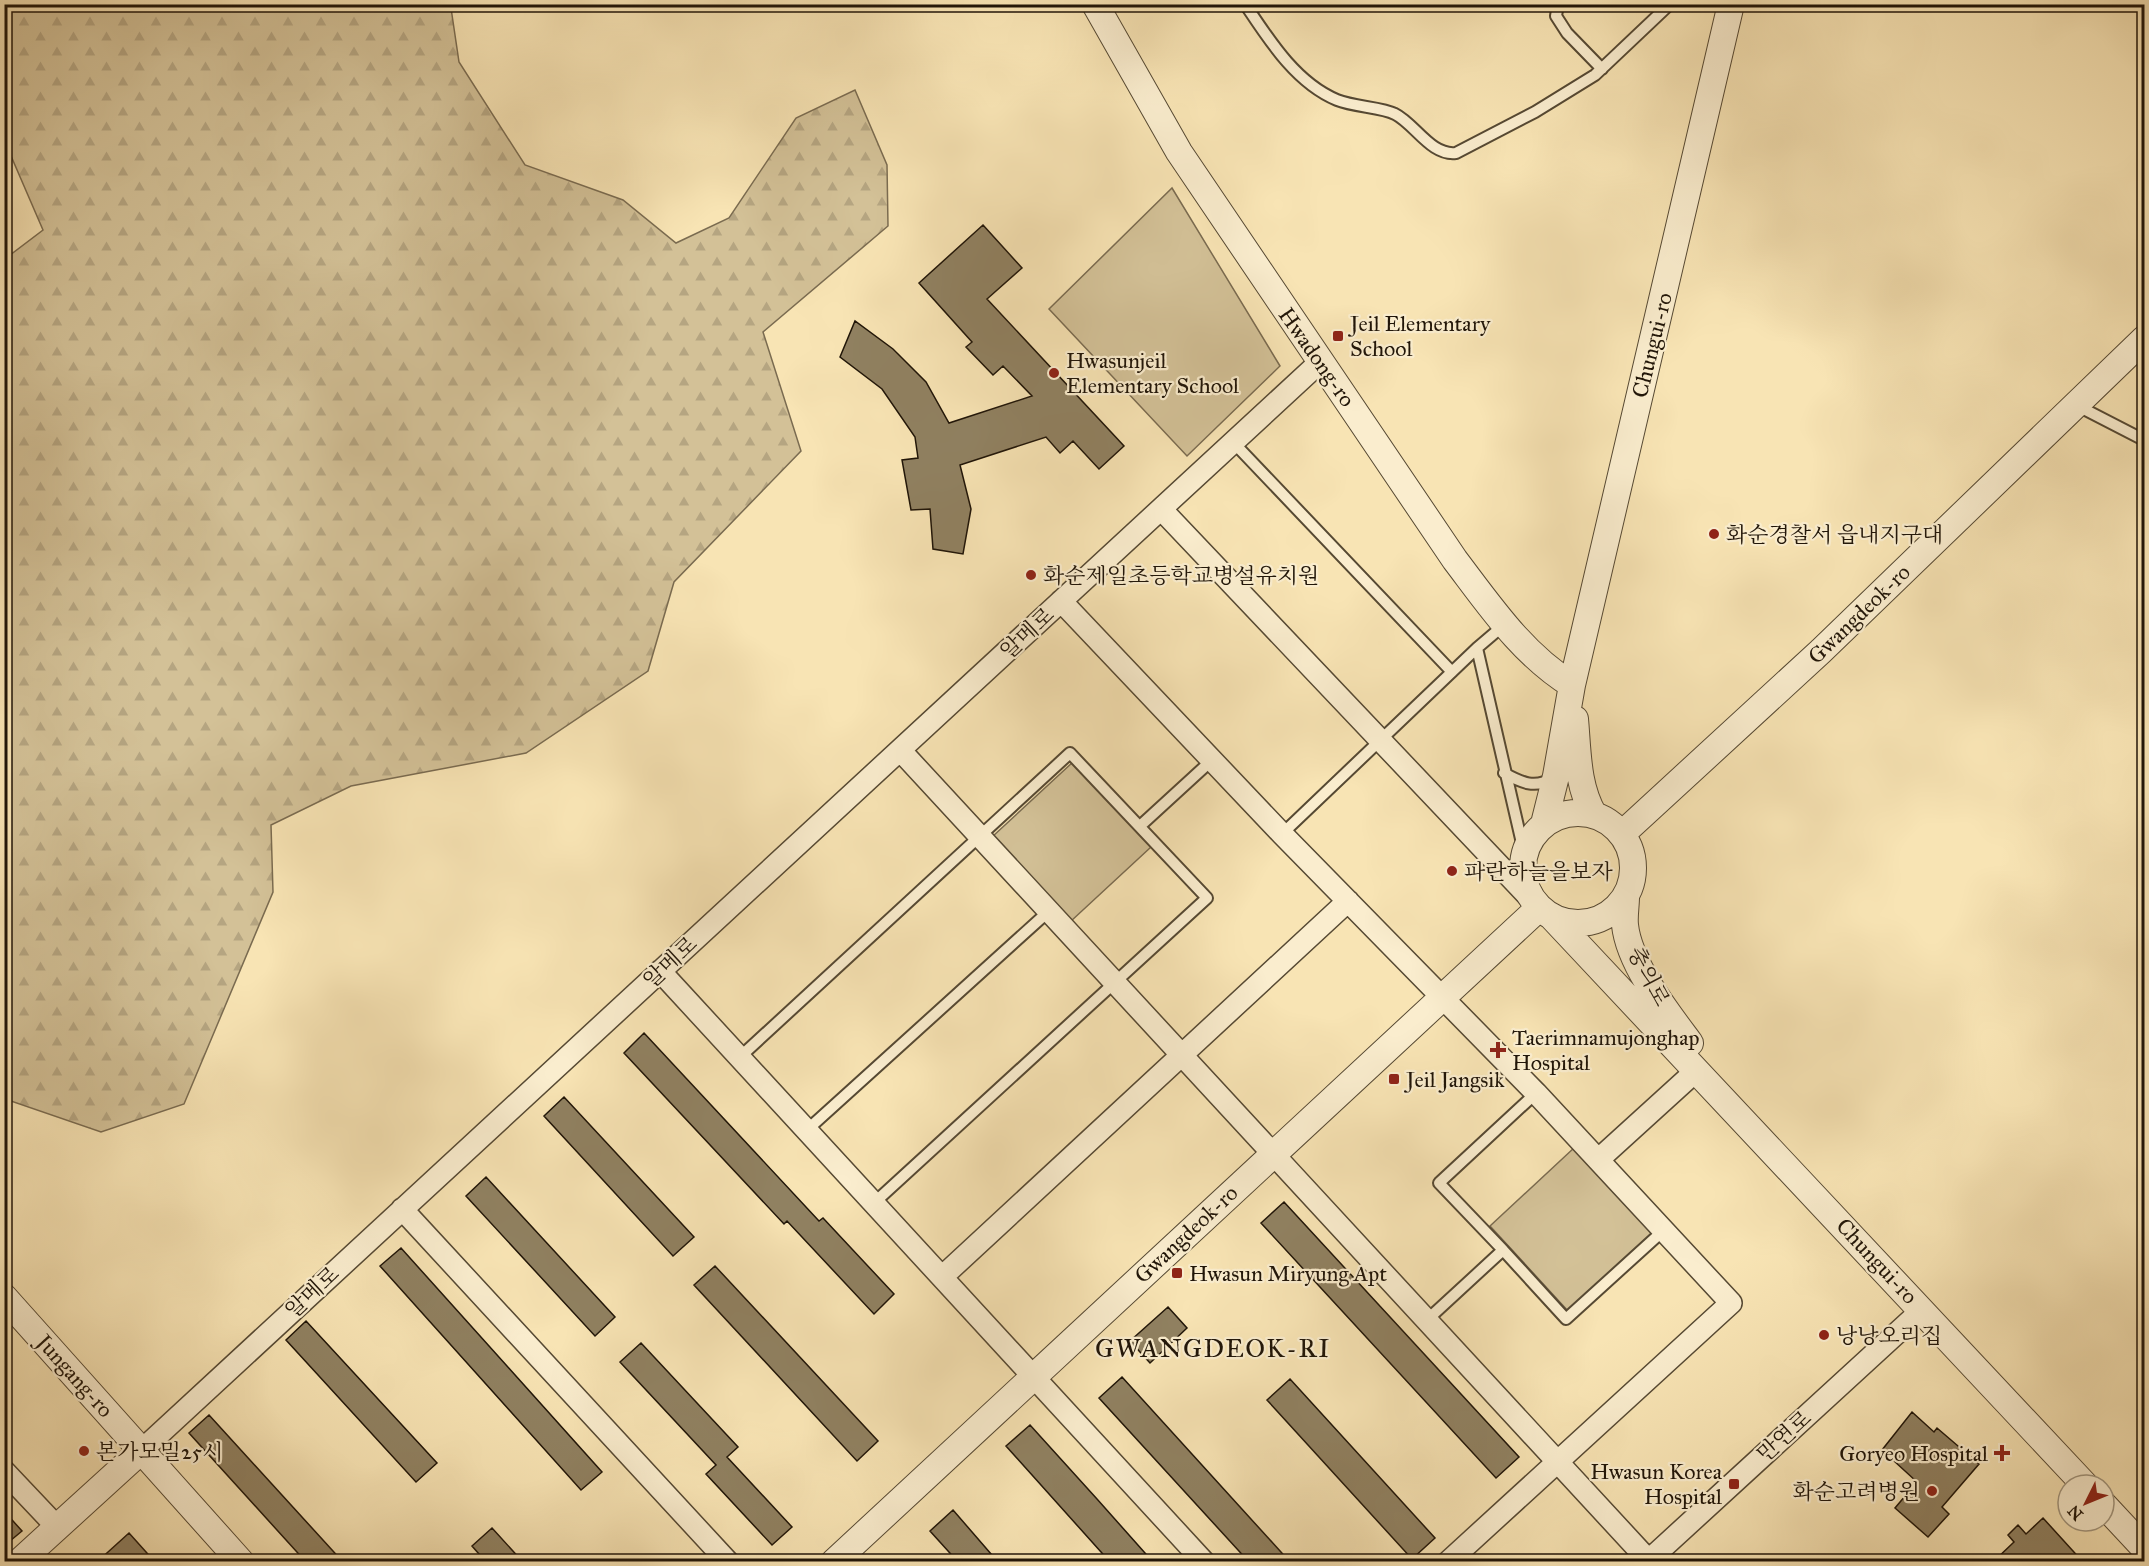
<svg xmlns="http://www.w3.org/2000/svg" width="2149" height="1566" font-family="'IM FELL Great Primer','Noto Serif KR',serif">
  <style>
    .forest { fill: url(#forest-firs); stroke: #7a6b50; stroke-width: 1.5 }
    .park { fill: #d3c197; stroke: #7a6b50; stroke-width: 1.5 }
    .building { fill: #908161; stroke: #201508; stroke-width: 1.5 }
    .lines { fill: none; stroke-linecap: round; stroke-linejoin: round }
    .service-casing { stroke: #564933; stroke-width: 14 }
    .minor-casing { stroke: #564933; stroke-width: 24 }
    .tertiary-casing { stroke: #564933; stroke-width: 28 }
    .service { stroke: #faedce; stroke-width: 10 }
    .minor { stroke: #faedce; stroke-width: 21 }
    .tertiary { stroke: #faedce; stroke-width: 26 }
    .poi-dot { fill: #8f2418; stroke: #faedce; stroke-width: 2 }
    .labels { text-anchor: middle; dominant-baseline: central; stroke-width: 4.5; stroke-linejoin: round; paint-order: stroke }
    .poi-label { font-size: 22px; fill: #201508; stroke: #faedce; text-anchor: start }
    .street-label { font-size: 22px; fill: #201508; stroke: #faedce }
    .quarter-label { font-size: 26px; letter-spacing: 1.5px; fill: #201508; stroke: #faedce }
  </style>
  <defs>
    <pattern id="forest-firs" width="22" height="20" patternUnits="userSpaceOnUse" patternTransform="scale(1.5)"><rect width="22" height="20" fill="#d3c197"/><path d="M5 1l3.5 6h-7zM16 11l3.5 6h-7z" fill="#b5a581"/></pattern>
  </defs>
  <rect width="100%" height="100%" fill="#f8e4b4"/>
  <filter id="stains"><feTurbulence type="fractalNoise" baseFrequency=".00333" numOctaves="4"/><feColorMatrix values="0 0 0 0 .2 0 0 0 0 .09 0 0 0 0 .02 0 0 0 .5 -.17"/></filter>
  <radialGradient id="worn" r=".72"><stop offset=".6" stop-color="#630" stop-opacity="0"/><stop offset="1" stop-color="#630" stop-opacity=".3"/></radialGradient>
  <path class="forest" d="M5 4 453 5 451 8 459 62 525 165 623 200 676 243 729 218 796 118 855 90 887 165 888 226 763 332 801 451 674 582 648 671 526 753 351 786 271 825 273 892 184 1104 101 1132 5 1099 4 256 10 255 43 230 5 142Z"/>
  <path class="park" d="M1172 188 1280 366 1187 456 1049 309Z
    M1073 762 1151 847 1070 922 992 837Z
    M1575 1147 1653 1232 1568 1311 1490 1226Z"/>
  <path class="building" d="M983 225 1022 268 987 299 1124 446 1099 469 1073 441 1060 453 1046 437 960 465 971 509 963 554 933 549 930 509 911 510 902 460 918 458 915 437 882 389 840 357 855 321 893 349 926 382 949 423 1032 396 1003 366 993 375 966 347 972 342 919 283Z
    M644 1033 819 1221 823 1218 894 1294 874 1314 787 1221 784 1224 624 1053Z
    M564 1097 694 1237 673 1256 544 1116Z
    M486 1177 615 1317 595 1336 466 1196Z
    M1284 1202 1519 1457 1496 1478 1261 1223Z
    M401 1248 602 1472 581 1490 380 1266Z
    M715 1266 878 1441 857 1461 694 1285Z
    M1168 1307 1187 1328 1150 1363 1130 1341Z
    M306 1321 437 1463 416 1482 286 1340Z
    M641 1343 738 1447 727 1457 792 1527 772 1545 706 1474 716 1465 620 1362Z
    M1122 1377 1290 1562H1249L1099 1398Z
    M1290 1379 1435 1538 1412 1559 1267 1400Z
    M1912 1412 1934 1432 1937 1428 1979 1464 1942 1507 1949 1514 1928 1537 1895 1508 1917 1482 1882 1450Z
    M209 1415 343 1562H306L189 1433Z
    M1030 1425 1097 1499 1153 1562H1110L1006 1446Z
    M953 1510 998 1562H958L930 1531Z
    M4 1511 22 1531 4 1546Z
    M2043 1518 2083 1562H1993L2014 1542 2008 1535 2018 1525 2026 1534Z
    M492 1528 523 1562H486L472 1546Z
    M129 1533 155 1562H97Z"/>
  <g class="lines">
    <defs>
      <path id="service" d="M1245 4C1269 40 1296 83 1337 100 1354 107 1382 107 1395 114 1415 124 1431 156 1456 153L1535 112 1595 75 1670 4
        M1558 4 1556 16 1567 33 1602 69
        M2076 405 2144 440
        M1233 442 1452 672
        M1477 648 1524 852
        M1504 773C1522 783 1535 789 1553 778
        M1140 826 1212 760
        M1282 834 1477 648 1504 625
        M740 1057 1070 753 1207 898 874 1203
        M807 1130 1049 911
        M1503 1250 1439 1183 1536 1093
        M1427 1320 1503 1250 1566 1319 1664 1230"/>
      <path id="minor" d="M1161 509 1531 899
        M1061 601 1282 834 1536 1093 1731 1303 1448 1562
        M900 750 1650 1562
        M660 971 1204 1562
        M1598 1160 1697 1070
        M402 1209 728 1562
        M942 1277 1348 901
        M142 1450 1320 362
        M4 1471 57 1527
        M1647 1562 1922 1310"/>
      <path id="tertiary" d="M1095 4 1179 152 1455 560C1490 606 1522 654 1572 685
        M1575 719C1578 752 1577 786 1594 815
        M1523 868a55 55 0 1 1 110 0a55 55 0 1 1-110 0Z
        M1544 824 1556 776 1572 685 1731 4
        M1622 834 1821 651 2144 339
        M1626 897C1626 906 1624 916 1625 925 1629 964 1667 1012 1690 1043
        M1552 917 2085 1485
        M4 1297 241 1562
        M2104 1505 2144 1548
        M19 1562 142 1450
        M834 1562 1539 908"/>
    </defs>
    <use href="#service" class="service-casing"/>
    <use href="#minor" class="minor-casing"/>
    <use href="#tertiary" class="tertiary-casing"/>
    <use href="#service" class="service"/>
    <use href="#minor" class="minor"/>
    <use href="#tertiary" class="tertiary"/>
  </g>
  <g class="poi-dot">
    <rect x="1332" y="330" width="12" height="12" rx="3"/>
    <circle cx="1054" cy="373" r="6"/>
    <circle cx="1714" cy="534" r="6"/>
    <circle cx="1031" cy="575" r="6"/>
    <circle cx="1452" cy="871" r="6"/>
    <path d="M1495 1041h6v6h6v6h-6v6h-6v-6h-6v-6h6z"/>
    <rect x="1388" y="1073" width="12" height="12" rx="3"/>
    <rect x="1171" y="1267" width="12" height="12" rx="3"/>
    <circle cx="1824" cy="1335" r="6"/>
    <circle cx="84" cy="1451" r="6"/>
    <path d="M1999 1444h6v6h6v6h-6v6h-6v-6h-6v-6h6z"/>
    <rect x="1728" y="1478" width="12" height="12" rx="3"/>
    <circle cx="1932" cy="1491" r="6"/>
  </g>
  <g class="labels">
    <g class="poi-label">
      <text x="1350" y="323">Jeil Elementary<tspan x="1350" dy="25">School</tspan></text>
      <text x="1066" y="360">Hwasunjeil<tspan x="1066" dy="25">Elementary School</tspan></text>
      <text x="1726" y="534">화순경찰서 읍내지구대</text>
      <text x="1043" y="575">화순제일초등학교병설유치원</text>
      <text x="1464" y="871">파란하늘을보자</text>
      <text x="1512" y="1037">Taerimnamujonghap<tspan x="1512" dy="25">Hospital</tspan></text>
      <text x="1406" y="1079">Jeil Jangsik</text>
      <text x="1189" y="1273">Hwasun Miryung Apt</text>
      <text x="1836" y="1335">낭낭오리집</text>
      <text x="96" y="1451">본가모밀25시</text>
      <text x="1988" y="1453" text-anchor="end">Goryeo Hospital</text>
      <text x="1722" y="1471" text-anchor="end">Hwasun Korea<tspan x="1722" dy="25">Hospital</tspan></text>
      <text x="1920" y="1491" text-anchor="end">화순고려병원</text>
    </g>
    <g class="street-label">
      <text transform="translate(1652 345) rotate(-76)">Chungui-ro</text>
      <text transform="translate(1317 357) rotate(55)">Hwadong-ro</text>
      <text transform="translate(1859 614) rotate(-44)">Gwangdeok-ro</text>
      <text transform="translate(1027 633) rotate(-43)">알메로</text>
      <text transform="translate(670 962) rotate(-43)">알메로</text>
      <text transform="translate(1649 976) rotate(62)">충의로</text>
      <text transform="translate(1186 1234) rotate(-43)">Gwangdeok-ro</text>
      <text transform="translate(1877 1261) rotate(47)">Chungui-ro</text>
      <text transform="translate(312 1292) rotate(-43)">알메로</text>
      <text transform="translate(75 1376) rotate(48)">Jungang-ro</text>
      <text transform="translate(1784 1436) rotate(-42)">만연로</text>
    </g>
    <g class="quarter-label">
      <text x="1213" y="1348">GWANGDEOK-RI</text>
    </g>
  </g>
  <rect width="2149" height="1566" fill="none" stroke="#f8e4b4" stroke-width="24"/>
  <rect x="6" y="6" width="2137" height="1554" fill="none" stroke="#201508" stroke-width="3"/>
  <rect x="12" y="12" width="2125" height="1542" fill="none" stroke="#201508" stroke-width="1.5"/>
  <g transform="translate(2086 1503) rotate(227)"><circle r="28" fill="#faedce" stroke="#a3977f" stroke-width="1.5"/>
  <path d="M0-4.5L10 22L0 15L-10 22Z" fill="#8f2418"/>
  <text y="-9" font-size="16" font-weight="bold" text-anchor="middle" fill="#201508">N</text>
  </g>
  <rect width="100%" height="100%" filter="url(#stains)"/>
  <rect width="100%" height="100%" fill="url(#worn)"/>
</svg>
